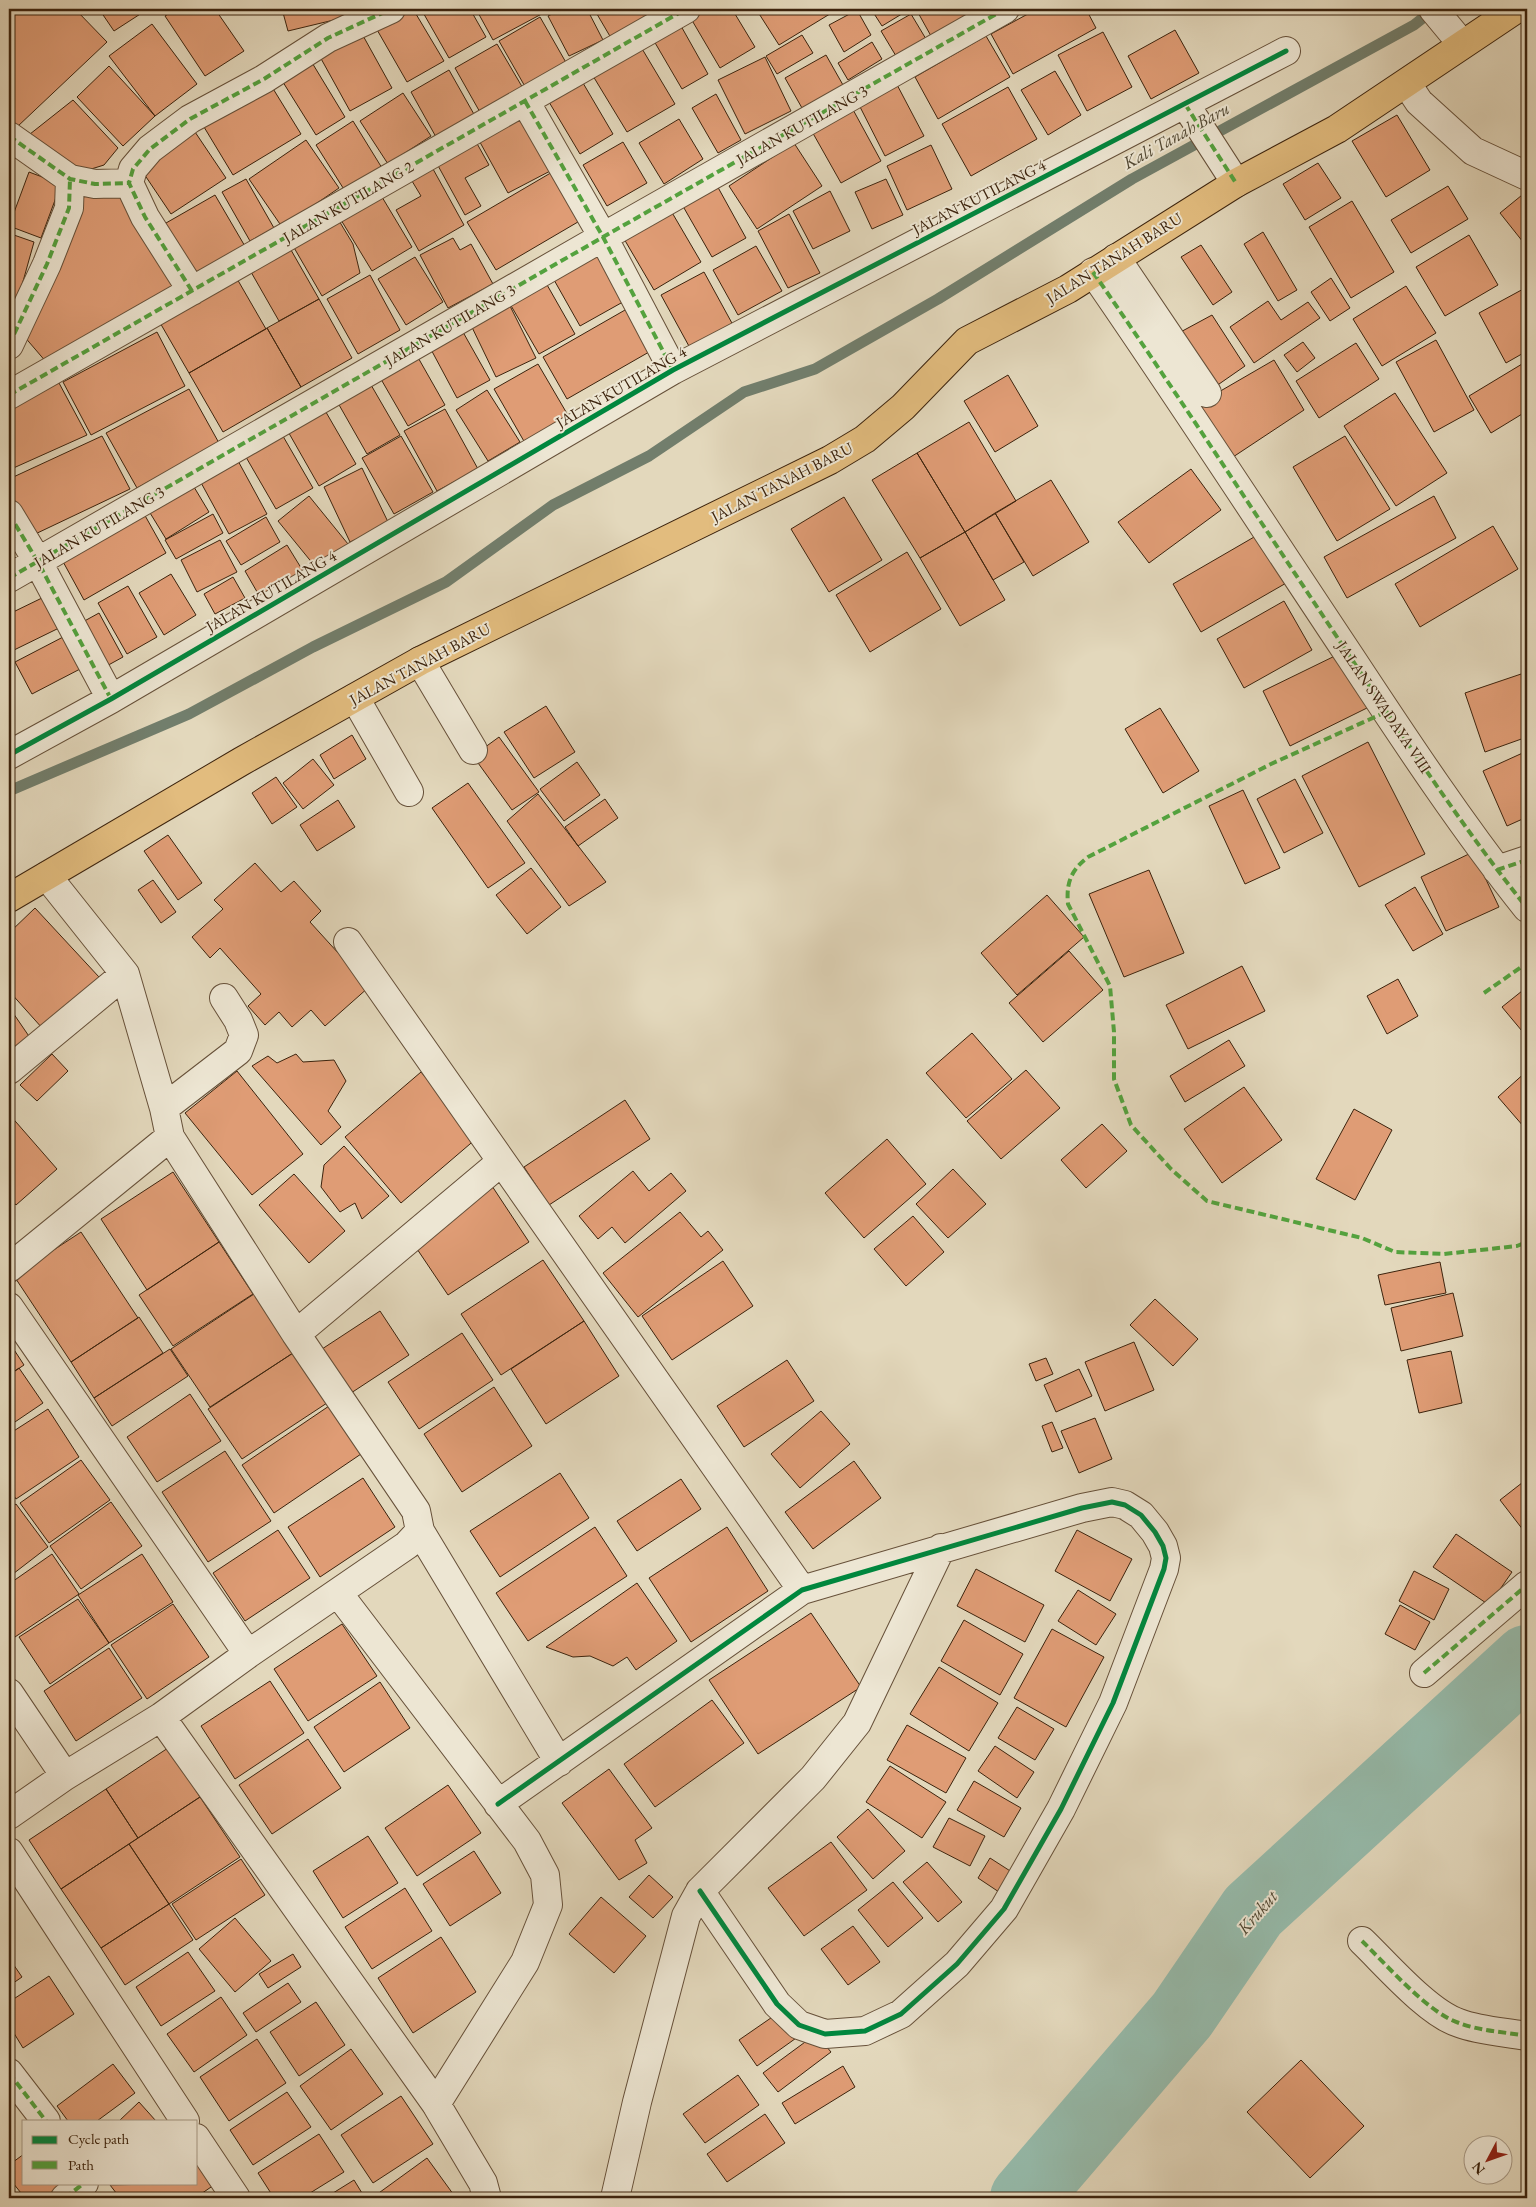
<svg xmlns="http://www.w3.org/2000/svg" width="1536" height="2207" font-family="'EB Garamond',serif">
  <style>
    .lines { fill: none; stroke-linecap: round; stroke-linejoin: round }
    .stream { stroke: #727e6c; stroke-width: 11 }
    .river { stroke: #96bbab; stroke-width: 70 }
    .building { fill: #df9c75; stroke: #3c230d }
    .minor-casing { stroke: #665039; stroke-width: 30 }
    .major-casing { stroke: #3c230d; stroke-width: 30 }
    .minor { stroke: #ede6d3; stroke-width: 28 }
    .major { stroke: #e2bc7e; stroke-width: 28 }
    .quiet { stroke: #54a23e; stroke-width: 4; stroke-dasharray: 8 4; stroke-linecap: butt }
    .cycleway-casing { stroke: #ede6d3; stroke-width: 8 }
    .cycleway { stroke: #00873e; stroke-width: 5 }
    .labels { text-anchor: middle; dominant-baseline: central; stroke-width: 4; stroke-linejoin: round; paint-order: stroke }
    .street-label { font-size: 16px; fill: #3c230d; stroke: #ede6d3 }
    .water-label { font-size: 18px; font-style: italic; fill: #524934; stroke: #ede6d3 }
  </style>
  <rect width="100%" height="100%" fill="#e3d8bc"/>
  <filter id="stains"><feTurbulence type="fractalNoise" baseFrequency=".004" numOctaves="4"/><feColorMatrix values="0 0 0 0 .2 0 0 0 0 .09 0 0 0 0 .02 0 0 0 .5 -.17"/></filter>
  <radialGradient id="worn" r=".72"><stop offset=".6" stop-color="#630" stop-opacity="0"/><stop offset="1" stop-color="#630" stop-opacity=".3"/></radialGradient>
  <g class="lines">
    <path class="stream" d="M9 791 189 714 313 647 446 582 553 505 649 456 744 392 815 369 938 299 1132 179 1414 25 1433 10"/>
    <path class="river" d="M1025 2198 1182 2015 1253 1911 1527 1660"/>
  </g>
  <path class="building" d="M9 9H75L107 42 17 127 9 119Z
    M99 9H148L114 31Z
    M177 9H215L244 51 205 76 165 16Z
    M282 9H362L363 13 288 31Z
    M409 9H413L444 61 407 82 376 28Z
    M421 9H470L486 37 449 58Z
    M476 9H551L493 40Z
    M562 9H587L603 40 569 56 548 16Z
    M594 9H656L657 12 611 38Z
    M703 9H732L755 47 720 68 690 17Z
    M756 9H838L779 45Z
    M871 9H910L882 26Z
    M916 9H977L931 36Z
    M1037 9H1086L1096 28 1013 74 991 34Z
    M857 10 871 35 844 52 829 25Z
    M911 14 926 39 896 56 881 31Z
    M540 17 568 66 527 90 499 41Z
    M152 24 197 84 155 116 109 56Z
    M681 26 708 74 682 89 654 41Z
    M1175 30 1199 73 1151 99 1128 56Z
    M361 32 392 88 350 111 319 55Z
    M1103 32 1132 87 1087 111 1058 55Z
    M802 35 813 53 777 74 766 56Z
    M986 36 1010 77 938 119 915 77Z
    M638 42 675 104 627 132 590 71Z
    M872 42 882 59 848 80 838 63Z
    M497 44 524 90 481 114 455 68Z
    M826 55 843 85 802 108 785 78Z
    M765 57 791 111 745 134 718 80Z
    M311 61 345 117 316 135 281 79Z
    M109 66 155 116 123 146 77 97Z
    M449 70 475 116 436 137 411 92Z
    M1055 71 1081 115 1048 135 1021 90Z
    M894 79 924 136 885 156 856 99Z
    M583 83 613 134 580 154 549 102Z
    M272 87 301 134 233 175 204 127Z
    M1008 87 1037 139 971 176 942 124Z
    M403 93 431 136 388 164 360 121Z
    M716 94 741 140 718 153 692 108Z
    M73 100 118 148 104 165 69 176 25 138Z
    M851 106 881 161 841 183 810 128Z
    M522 110 554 169 508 193 476 135Z
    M1397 115 1430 170 1386 197 1352 141Z
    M679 119 703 159 664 184 639 143Z
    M353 121 382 168 345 191 316 145Z
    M193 129 226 178 171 214 138 165Z
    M306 140 339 188 282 227 249 179Z
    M475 140 489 165 465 178 481 206 465 215 436 162Z
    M623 142 647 183 607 206 583 165Z
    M794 143 822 186 757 229 729 186Z
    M931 145 952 189 907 210 887 166Z
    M1318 163 1341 198 1305 220 1283 184Z
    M433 169 464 225 419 251 396 210 421 196 412 181Z
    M554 171 583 219 496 270 467 222Z
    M29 172 61 184 41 238 9 226Z
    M246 179 274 228 250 241 222 192Z
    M886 179 903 215 872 229 855 192Z
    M715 182 746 238 712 257 680 201Z
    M121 184 181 284 47 363 17 328 83 196Z
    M1448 186 1468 219 1411 253 1391 220Z
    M830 191 850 231 813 249 793 211Z
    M1527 191V247L1500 213Z
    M379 192 412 247 372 271 338 215Z
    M215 195 246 248 190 280 159 227Z
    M1352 201 1394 272 1351 298 1309 227Z
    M667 204 701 262 654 290 620 232Z
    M789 214 820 273 788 288 758 231Z
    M338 219 353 244 360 273 322 296 289 239Z
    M1263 232 1297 290 1278 301 1244 244Z
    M11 234 34 242 17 303 9 301V242Z
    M1469 235 1498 285 1445 316 1416 267Z
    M453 238 460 250 471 244 493 284 448 308 420 255Z
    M599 242 630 298 580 326 549 271Z
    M287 243 319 299 279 321 247 265Z
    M1201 245 1232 292 1213 305 1181 257Z
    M756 246 782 291 738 315 713 270Z
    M415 257 443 302 406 325 378 279Z
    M704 272 733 325 690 348 661 295Z
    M370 275 400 330 358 354 327 299Z
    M542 276 575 334 539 354 506 297Z
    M236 277 266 329 189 373 159 321Z
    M1331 278 1350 308 1330 321 1311 292Z
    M1406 286 1436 333 1382 366 1353 319Z
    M1527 287V351L1506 363 1479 313Z
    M319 299 352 358 301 387 267 328Z
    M507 300 536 358 496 377 468 319Z
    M1268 301 1281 320 1308 302 1320 318 1254 363 1230 327Z
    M632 306 656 348 567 399 543 357Z
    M1212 315 1245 366 1209 391 1175 335Z
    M459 325 490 380 457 398 427 342Z
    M267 328 301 387 223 432 189 373Z
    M157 332 185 386 91 435 63 382Z
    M1436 340 1474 410 1434 432 1396 362Z
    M1303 342 1315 358 1297 372 1284 355Z
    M1356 343 1379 379 1319 418 1296 381Z
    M416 354 445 405 408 426 378 374Z
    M1274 360 1304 410 1233 457 1198 404Z
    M1527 361V411L1491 433 1469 396Z
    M538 364 569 417 525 443 494 389Z
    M1008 375 1038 426 995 452 964 401Z
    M367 378 400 435 367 454 334 396Z
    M59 383 87 435 9 470V404Z
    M189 389 219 443 137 488 106 433Z
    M487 390 520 442 488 461 456 410Z
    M1395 393 1447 473 1396 506 1344 426Z
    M323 407 356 464 319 486 286 428Z
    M445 409 478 469 437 491 404 431Z
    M969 422 1016 501 965 532 917 453Z
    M280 431 313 488 276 509 243 452Z
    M102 436 130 489 31 536 9 489V479Z
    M401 436 433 492 394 514 362 458Z
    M1345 436 1390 509 1337 541 1293 467Z
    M917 453 965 532 920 558 872 480Z
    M237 459 267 514 229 534 199 479Z
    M362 468 389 524 350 542 324 487Z
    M1191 469 1221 510 1149 563 1118 522Z
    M1051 480 1089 542 1033 576 995 513Z
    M191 482 209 512 166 539 147 508Z
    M309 496 348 544 318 570 278 521Z
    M1434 496 1456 538 1347 598 1324 557Z
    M844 497 882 560 829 592 791 529Z
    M143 512 166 553 84 600 61 558Z
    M995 513 1024 562 993 580 965 532Z
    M213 514 223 533 176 559 165 540Z
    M266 517 280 542 241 565 226 541Z
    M1493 526 1518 569 1420 627 1395 584Z
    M965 532 1005 600 960 626 920 558Z
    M1261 533 1288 582 1201 632 1173 584Z
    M220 540 237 572 197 592 181 560Z
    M287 545 303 571 260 597 245 571Z
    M907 552 941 609 870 652 836 595Z
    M171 574 196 615 164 635 139 593Z
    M233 577 245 598 215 614 204 594Z
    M128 586 157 637 127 654 98 603Z
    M44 597 59 628 12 651 9 643V614Z
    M1284 601 1312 650 1244 688 1217 639Z
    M99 613 123 657 103 668 79 624Z
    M65 636 82 668 32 694 15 662Z
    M1343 652 1369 707 1290 746 1263 691Z
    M1527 672V737L1485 752 1465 693Z
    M546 706 575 752 534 778 504 732Z
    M1160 708 1199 771 1163 793 1125 729Z
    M352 735 366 759 334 779 320 755Z
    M499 737 539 792 512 810 473 756Z
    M1368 742 1425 854 1359 887 1302 776Z
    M1527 751V817L1507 826 1483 771Z
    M313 759 334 785 303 809 283 783Z
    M577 762 600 795 564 821 540 789Z
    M276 777 297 807 272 824 252 793Z
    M1295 779 1323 833 1284 853 1257 799Z
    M468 783 525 863 488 888 432 808Z
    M1243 790 1280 868 1245 884 1209 806Z
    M538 794 606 882 569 906 507 821Z
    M605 799 618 818 578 846 565 827Z
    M338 800 355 827 317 851 300 825Z
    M168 835 202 883 178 900 144 851Z
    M1473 852 1499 907 1446 931 1421 877Z
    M255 863 281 892 294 881 321 911 310 922 369 987 325 1026 311 1010 292 1027 279 1012 265 1025 248 1006 261 994 220 948 210 958 192 937 223 909 214 900Z
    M531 868 561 907 527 934 496 895Z
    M1149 870 1184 953 1124 977 1089 894Z
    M153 880 176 912 161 923 138 890Z
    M1415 887 1443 934 1413 951 1385 905Z
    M1047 895 1084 937 1017 995 981 953Z
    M35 908 99 977 43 1029 9 991V933Z
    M1069 951 1103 990 1043 1042 1009 1003Z
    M1242 966 1265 1011 1188 1049 1166 1005Z
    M1398 979 1418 1016 1387 1034 1367 996Z
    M1527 987V1037L1502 1007Z
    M9 1007 35 1045 9 1063Z
    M972 1033 1012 1079 966 1118 926 1073Z
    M1229 1040 1245 1066 1185 1102 1170 1076Z
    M52 1054 68 1071 37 1101 20 1085Z
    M296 1054 303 1062 334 1060 346 1081 328 1111 341 1127 321 1145 252 1066 268 1056 277 1063Z
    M1026 1070 1060 1108 1001 1159 967 1121Z
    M237 1071 303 1154 252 1195 185 1113Z
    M1527 1071V1125L1524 1127 1498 1097Z
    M421 1072 477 1138 401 1203 345 1137Z
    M1244 1087 1282 1140 1222 1183 1184 1129Z
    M625 1100 650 1139 549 1205 524 1167Z
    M1354 1109 1392 1130 1355 1200 1316 1179Z
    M9 1114 57 1169 16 1205 9 1197Z
    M1102 1124 1127 1151 1086 1188 1061 1160Z
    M887 1139 926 1184 864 1238 825 1193Z
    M344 1146 389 1196 362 1219 355 1203 340 1212 321 1187 324 1165Z
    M953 1169 986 1204 948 1238 916 1204Z
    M633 1171 649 1191 671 1173 686 1191 625 1243 612 1227 598 1239 579 1216Z
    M173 1172 219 1242 147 1290 101 1219Z
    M294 1174 345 1231 309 1263 259 1205Z
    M492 1186 529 1242 448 1295 411 1240Z
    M680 1212 701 1237 708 1231 723 1250 638 1317 603 1273Z
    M913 1216 944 1252 906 1286 874 1249Z
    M81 1232 138 1318 71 1362 14 1276Z
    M219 1242 253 1294 173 1346 139 1295Z
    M543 1260 584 1321 501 1375 461 1314Z
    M723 1261 753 1306 672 1360 642 1316Z
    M1440 1262 1446 1293 1385 1305 1378 1275Z
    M1453 1293 1463 1336 1401 1351 1391 1308Z
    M254 1294 293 1353 210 1407 171 1349Z
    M1155 1299 1198 1339 1173 1366 1130 1325Z
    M380 1311 409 1355 348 1395 319 1351Z
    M139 1317 163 1353 94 1398 71 1362Z
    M584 1321 619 1376 546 1424 511 1369Z
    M462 1333 493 1380 419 1429 388 1382Z
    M9 1342 24 1365 9 1375Z
    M1134 1342 1154 1390 1105 1411 1085 1362Z
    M170 1349 188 1376 112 1426 94 1398Z
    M1451 1351 1462 1403 1419 1413 1407 1360Z
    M293 1353 327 1403 242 1459 208 1409Z
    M1046 1358 1053 1374 1036 1381 1029 1364Z
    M787 1360 814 1401 744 1447 717 1406Z
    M19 1368 43 1403 9 1426V1375Z
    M1079 1369 1092 1396 1056 1412 1044 1385Z
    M494 1387 532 1446 462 1492 424 1434Z
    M190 1394 221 1441 157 1482 127 1437Z
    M329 1406 361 1454 274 1513 242 1465Z
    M48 1409 79 1457 16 1499 9 1488V1434Z
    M821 1411 850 1444 800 1488 771 1454Z
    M1095 1418 1112 1459 1079 1473 1061 1431Z
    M1052 1422 1063 1448 1052 1452 1042 1426Z
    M225 1451 271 1521 208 1562 162 1492Z
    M81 1460 110 1500 49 1543 20 1503Z
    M854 1461 881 1498 813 1549 785 1512Z
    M560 1473 589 1518 500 1577 470 1531Z
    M363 1478 395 1527 320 1577 288 1527Z
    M681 1479 701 1509 637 1551 617 1521Z
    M1527 1479V1535L1500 1500Z
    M111 1502 142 1546 81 1589 50 1546Z
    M16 1504 48 1547 9 1577V1509Z
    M595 1527 627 1576 528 1641 496 1593Z
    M727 1527 768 1591 691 1642 649 1578Z
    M278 1530 310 1578 245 1621 213 1573Z
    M1077 1530 1132 1559 1110 1601 1055 1571Z
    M1456 1534 1512 1572 1489 1605 1433 1567Z
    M52 1554 79 1594 9 1641V1584Z
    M142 1554 173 1602 109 1643 78 1595Z
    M976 1569 1044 1605 1025 1642 957 1606Z
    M1414 1571 1449 1589 1434 1620 1399 1601Z
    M637 1583 677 1641 636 1670 627 1657 613 1666 590 1656 573 1657 546 1647Z
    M1078 1590 1116 1614 1096 1645 1058 1621Z
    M78 1599 109 1643 50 1684 19 1637Z
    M173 1604 209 1657 147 1699 111 1645Z
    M1400 1605 1430 1622 1415 1650 1385 1634Z
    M811 1613 861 1687 758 1754 709 1680Z
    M964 1620 1023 1654 1000 1695 941 1661Z
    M342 1624 377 1676 308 1721 274 1669Z
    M1052 1629 1104 1657 1066 1727 1014 1698Z
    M109 1648 142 1698 76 1741 44 1691Z
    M939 1667 998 1703 969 1751 910 1714Z
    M270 1681 304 1733 235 1779 201 1726Z
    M380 1682 410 1728 344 1772 314 1727Z
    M712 1700 744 1743 655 1807 624 1764Z
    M1017 1707 1054 1729 1035 1760 998 1738Z
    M907 1725 966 1758 946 1793 887 1760Z
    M308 1739 341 1788 272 1834 239 1785Z
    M995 1746 1034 1772 1017 1798 978 1771Z
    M168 1748 200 1797 138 1838 106 1789Z
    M890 1766 946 1802 922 1838 866 1802Z
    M609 1769 652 1828 635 1840 647 1863 619 1880 562 1803Z
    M974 1781 1021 1808 1004 1837 957 1810Z
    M448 1785 481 1833 417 1876 385 1828Z
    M106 1789 138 1838 61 1889 29 1840Z
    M200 1797 240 1857 169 1904 129 1844Z
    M868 1809 905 1851 873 1879 837 1837Z
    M949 1818 985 1836 970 1866 933 1847Z
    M368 1836 398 1883 343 1918 313 1871Z
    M831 1842 867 1890 804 1936 768 1888Z
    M129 1844 169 1904 101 1948 61 1889Z
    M474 1851 501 1893 450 1926 423 1884Z
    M990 1858 1018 1876 1005 1896 978 1878Z
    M241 1859 265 1895 196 1940 172 1904Z
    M927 1862 962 1902 938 1922 903 1882Z
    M649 1875 673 1897 653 1918 629 1897Z
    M893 1882 923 1918 888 1947 858 1910Z
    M405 1888 432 1931 372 1969 345 1927Z
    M601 1897 646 1936 614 1973 569 1934Z
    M169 1904 193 1940 125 1985 101 1948Z
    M235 1918 271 1961 235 1992 199 1949Z
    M853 1926 880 1962 848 1985 821 1949Z
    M441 1937 476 1992 413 2033 378 1978Z
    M188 1952 215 1991 161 2026 136 1987Z
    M293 1954 301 1967 268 1988 259 1974Z
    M9 1958 22 1977 9 1986Z
    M49 1976 74 2014 23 2048 9 2025V2002Z
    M288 1983 301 2002 256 2032 243 2013Z
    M221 1997 247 2035 194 2072 167 2034Z
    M316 2002 345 2045 299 2076 270 2032Z
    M781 2011 799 2036 757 2066 739 2040Z
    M816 2034 831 2052 778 2092 763 2073Z
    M257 2039 286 2083 229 2121 200 2077Z
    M351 2049 383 2094 331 2130 300 2086Z
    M1301 2060 1364 2126 1310 2178 1247 2112Z
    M113 2064 135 2093 97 2121H68L57 2106Z
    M843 2066 855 2087 795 2124 782 2103Z
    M738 2075 759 2105 705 2143 683 2114Z
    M287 2092 311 2127 253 2165 230 2130Z
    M401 2096 433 2144 373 2183 341 2135Z
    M139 2102 156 2121H119Z
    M765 2114 785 2143 727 2182 707 2154Z
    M319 2134 344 2172 302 2198H274L258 2173Z
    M24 2154V2183H70L50 2198H25L9 2178V2165Z
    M427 2158 456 2198H378L376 2195Z
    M196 2159 214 2185 195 2198H120L110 2185 196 2183Z
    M354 2180 365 2198H325Z"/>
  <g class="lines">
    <defs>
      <path id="minor" d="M1433 9 1462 44
        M1407 84 1419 102 1473 151 1527 176
        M525 101 603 237 673 370
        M1185 104 1236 183
        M9 136 70 179 95 184 129 183
        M1116 258 1207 393
        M1093 272C1181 399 1265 529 1351 658 1407 743 1464 829 1527 908
        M192 291 145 217 129 183 133 169 150 149 190 119 264 79 328 38 391 9
        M9 345 47 264 69 208 70 179
        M9 395 686 9
        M9 514 38 562 111 699
        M9 578 603 237 1005 9
        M420 661 473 750
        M355 698 409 792
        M9 755 111 699 673 370 1286 51
        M1497 870 1527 860
        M47 876 125 974 164 1108 170 1137 296 1334 416 1511 420 1531 559 1762
        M348 942 802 1590
        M9 1070 125 974
        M164 1108 238 1051 244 1035 238 1020 224 998
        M9 1268 170 1137
        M9 1307 248 1654
        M296 1334 501 1162
        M338 1593 527 1841 545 1875 548 1905 525 1962 436 2104
        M1424 1673 1527 1585
        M9 1693 65 1776
        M161 1717 436 2104 483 2183 487 2198
        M498 1804 802 1590 1082 1508 1112 1502 1125 1505 1141 1515 1155 1532 1163 1546 1166 1558 1164 1569 1113 1703 1061 1809 1004 1909 957 1964 901 2014 865 2031 825 2034 799 2025 777 2004 700 1891
        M9 1815 65 1776 161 1717 248 1654 407 1545 420 1531
        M9 1852 185 2121
        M1362 1941C1386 1964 1428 2013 1459 2023 1480 2031 1505 2032 1527 2036
        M9 2073 46 2121
        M196 2138 236 2198
        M65 2198 84 2183
        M615 2198 637 2102 686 1916 700 1891 813 1778 857 1723 941 1548"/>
      <path id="major" d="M9 898 242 761 420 661 830 460 865 439 903 407 967 341 1068 289 1236 183 1337 129 1516 9"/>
    </defs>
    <use href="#minor" class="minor-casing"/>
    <use href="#major" class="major-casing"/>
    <use href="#minor" class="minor"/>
    <use href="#major" class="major"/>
    <path class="quiet" d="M525 101 603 237 673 370
      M1185 104 1236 183
      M9 136 70 179 95 184 129 183
      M1093 272C1181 399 1265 529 1351 658 1407 743 1464 829 1527 908
      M192 291 145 217 129 183 133 169 150 149 190 119 264 79 328 38 391 9
      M9 345 47 264 69 208 70 179
      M9 395 686 9
      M9 514 38 562 111 699
      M9 578 603 237 1005 9
      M1386 712 1271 764 1088 857C1071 870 1066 883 1068 904L1110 986 1114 1032V1079L1131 1125 1171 1169 1207 1201 1362 1238 1395 1252 1444 1254 1517 1246 1527 1242
      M1497 870 1527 860
      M1484 993 1527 963
      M1424 1673 1527 1585
      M1362 1941C1386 1964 1428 2013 1459 2023 1480 2031 1505 2032 1527 2036
      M9 2073 46 2121
      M65 2198 84 2183"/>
    <defs>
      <path id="cycleway" d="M9 755 111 699 673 370 1286 51
        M498 1804 802 1590 1082 1508 1112 1502 1125 1505 1141 1515 1155 1532 1163 1546 1166 1558 1164 1569 1113 1703 1061 1809 1004 1909 957 1964 901 2014 865 2031 825 2034 799 2025 777 2004 700 1891"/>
    </defs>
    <use href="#cycleway" class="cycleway-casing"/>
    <use href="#cycleway" class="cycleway"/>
  </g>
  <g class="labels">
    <g class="street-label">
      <text transform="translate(802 125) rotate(-29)">JALAN KUTILANG 3</text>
      <text transform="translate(979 197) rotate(-27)">JALAN KUTILANG 4</text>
      <text transform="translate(348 202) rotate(-30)">JALAN KUTILANG 2</text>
      <text transform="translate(1114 258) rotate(-32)">JALAN TANAH BARU</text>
      <text transform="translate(450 325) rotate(-30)">JALAN KUTILANG 3</text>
      <text transform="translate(621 387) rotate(-30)">JALAN KUTILANG 4</text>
      <text transform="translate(782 482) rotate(-27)">JALAN TANAH BARU</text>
      <text transform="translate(99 527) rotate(-30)">JALAN KUTILANG 3</text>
      <text transform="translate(271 591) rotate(-30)">JALAN KUTILANG 4</text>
      <text transform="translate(420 664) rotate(-28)">JALAN TANAH BARU</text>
      <text transform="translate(1384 707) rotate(56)">JALAN SWADAYA VIII</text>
    </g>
    <g class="water-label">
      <text transform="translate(1176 135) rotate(-29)">Kali Tanah Baru</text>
      <text transform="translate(1257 1912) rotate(-49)">Krukut</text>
    </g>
  </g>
  <rect width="1536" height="2207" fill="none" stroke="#e3d8bc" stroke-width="30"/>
  <rect x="10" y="10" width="1516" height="2187" fill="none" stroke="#3c230d" stroke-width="2.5"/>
  <rect x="15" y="15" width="1506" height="2177" fill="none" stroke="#3c230d"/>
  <rect x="22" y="2120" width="175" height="65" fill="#ede6d3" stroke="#a69884"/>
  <rect x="32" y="2136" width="25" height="8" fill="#00873e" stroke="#a69884"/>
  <text x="68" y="2144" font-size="15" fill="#3c230d">Cycle path</text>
  <rect x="32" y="2161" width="25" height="8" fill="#54a23e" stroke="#a69884"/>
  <text x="68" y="2170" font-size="15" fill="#3c230d">Path</text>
  <g transform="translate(1488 2160) rotate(229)"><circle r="24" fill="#ede6d3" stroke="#a69884"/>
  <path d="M0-4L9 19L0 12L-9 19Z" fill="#8f2418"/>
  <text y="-8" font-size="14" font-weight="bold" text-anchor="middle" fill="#3c230d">N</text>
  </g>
  <rect width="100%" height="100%" filter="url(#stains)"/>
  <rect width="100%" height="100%" fill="url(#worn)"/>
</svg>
